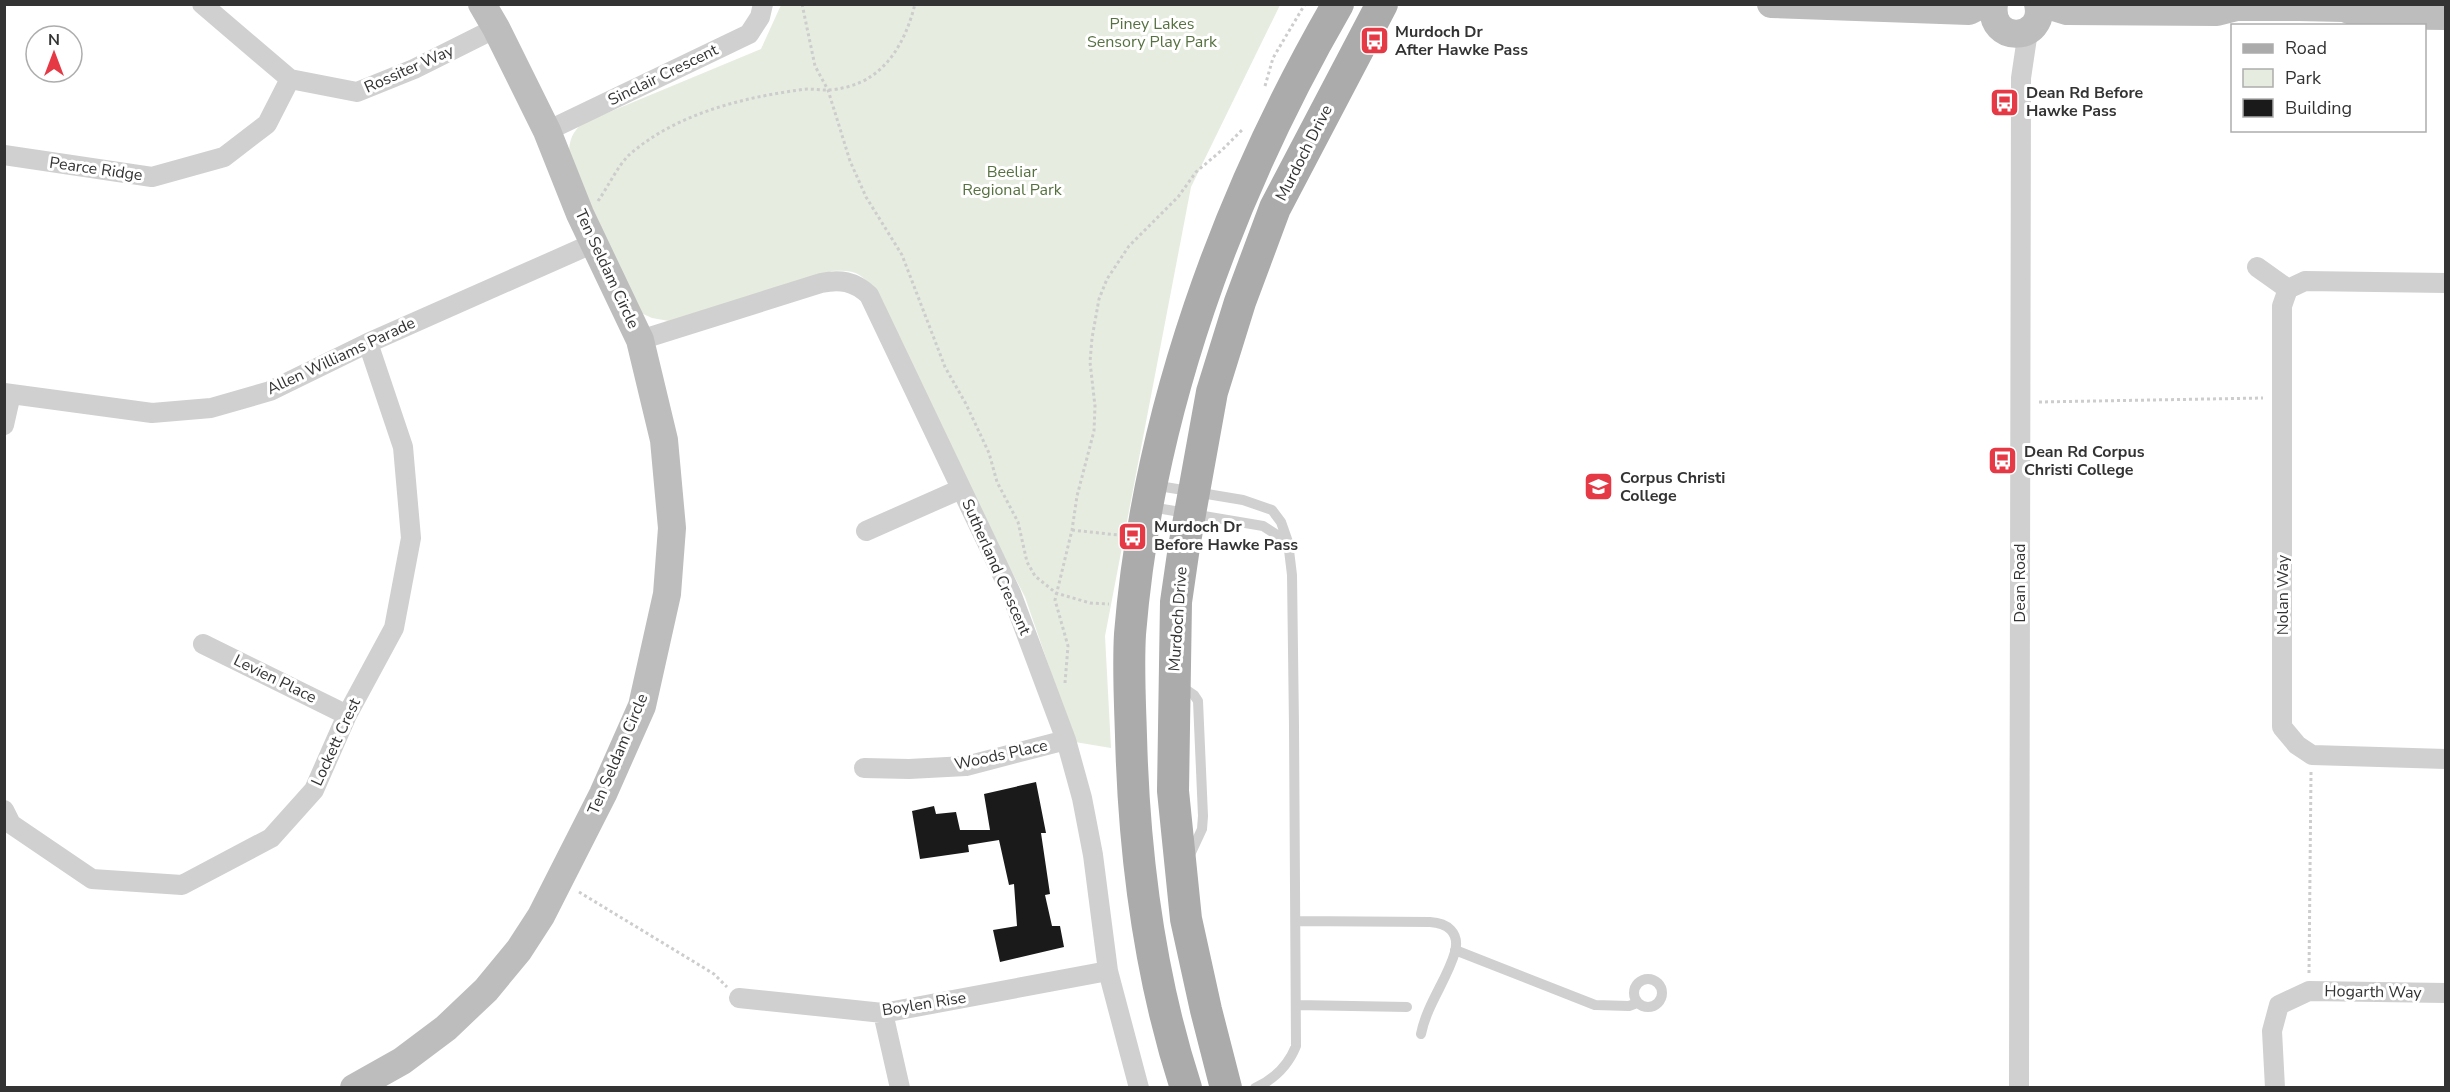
<svg xmlns="http://www.w3.org/2000/svg" width="2450" height="1092" font-family="'Nunito Sans',sans-serif">
  <style>
    .park { fill: #e6ecdf }
    .building { fill: #1a1a1a }
    .lines { fill: none; stroke-linecap: round; stroke-linejoin: round }
    .path { stroke: #cdcdcd; stroke-width: 3; stroke-dasharray: 3 3; stroke-linecap: butt }
    .lane { stroke: #d0d0d0; stroke-width: 10 }
    .street { stroke: #d0d0d0; stroke-width: 20 }
    .secondary { stroke: #bdbdbd; stroke-width: 28 }
    .primary { stroke: #ababab; stroke-width: 32 }
    .labels { text-anchor: middle; dominant-baseline: central; stroke-width: 6; stroke-linejoin: round; paint-order: stroke }
    .park-label { font-size: 16px; fill: #56703f; stroke: #fff }
    .poi-label { font-size: 16px; font-weight: bold; fill: #333; stroke: #fff; text-anchor: start }
    .street-label { font-size: 16px; fill: #333; stroke: #fff }
  </style>
  <rect width="100%" height="100%" fill="#fff"/>
  <path class="park" d="M781 5H1280L1191 187 1105 636 1111 748 1075 742 1025 597 967 485 876 295C863 274 858 270 832 271L669 321 652 318 639 312 569 159C569 143 570 134 583 123L761 49Z"/>
  <path class="building" d="M1036 782 1046 833H1041L1050 894 1045 895 1052 926H1060L1064 947 1000 962 993 930 1017 926 1014 884 1009 885 999 840 968 845 969 852 920 859 912 811 934 806 936 814 956 812 960 830H990L984 794Z"/>
  <g class="lines">
    <path class="path" d="M802 4 815 66 828 90 850 161 866 197 902 255 945 367 966 404 989 453 997 482 1018 522 1027 562 1035 576 1056 593 1090 603 1109 604
      M1265 86 1273 58 1305 4
      M598 201C608 187 617 167 629 155 674 115 740 98 799 90 808 88 817 90 826 90 839 90 859 85 870 77 895 61 908 32 915 4
      M2039 402 2263 398
      M1072 530 1118 535
      M1065 683 1068 646 1055 600 1072 530 1077 496 1094 431 1095 406 1090 362 1092 338 1099 299 1107 279 1129 246 1178 197 1196 172 1222 150 1243 129
      M579 892 714 974 727 987
      M2309 973 2311 772"/>
    <path class="lane" d="M1153 485 1243 500 1272 510 1281 522 1288 542 1292 575 1294 726 1296 1046C1288 1066 1275 1079 1255 1088
      M1151 507 1263 526 1288 542
      M1178 684 1194 695 1198 701 1203 816 1202 829 1189 857
      M1296 921 1430 922C1447 923 1460 932 1455 952 1447 980 1427 1004 1421 1034
      M1455 950 1595 1005 1629 1006 1637 1003
      M1634 993a14 14 0 1 1 28 0a14 14 0 1 1-28 0Z
      M1297 1005 1407 1007"/>
    <path class="street" d="M202 4 290 79 357 92 414 69 496 28
      M547 131 749 34 760 17 763 4
      M4 155 152 177 224 157 267 124 290 79
      M2257 267 2288 289
      M2446 283 2305 281 2288 289 2282 306V727L2297 745 2312 755 2446 759
      M640 340 821 283C840 279 854 281 869 295L1011 593 1066 740 1082 798 1093 855 1108 971 1139 1088
      M4 393 152 413 211 408 270 391 368 343 594 243
      M4 425 11 394
      M866 531 961 489
      M203 644 347 715
      M864 768 909 769 966 766 1066 740
      M4 810 11 824 92 879 182 885 271 838 314 790 347 715 394 628 411 538 403 447 368 343
      M739 998 883 1013 1108 971
      M883 1013 900 1088
      M2019 1088 2021 78 2028 31
      M2275 1088 2272 1031 2279 1005 2309 991 2446 993"/>
    <path class="secondary" d="M1771 4 1969 11 1983 4
      M1994 4C1988 46 2047 41 2038 4
      M2044 4 2067 11 2217 12 2237 7H2299L2344 8 2362 15 2446 16
      M354 1088 402 1061 446 1028 486 990 519 950 541 916 603 794 642 706 667 594 672 528 664 440 640 340 580 214 547 131 496 28 482 4"/>
    <path class="primary" d="M1186 1088C1149 974 1134 855 1131 736 1130 702 1128 668 1130 634 1148 413 1227 196 1338 4
      M1226 1088 1206 1010 1186 919 1173 791 1176 602 1184 547 1212 392 1240 302 1275 208 1382 4"/>
  </g>
  <defs>
    <symbol id="bus-square" viewBox="-11 -11 22 22"><rect x="-9" y="-9" width="18" height="18" rx="4" fill="#e63946" stroke="#fff"/><path d="M-5-6H5V4H4V6H2V4H-2V6H-4V4H-5ZM-3.5-4V0h7V-4ZM-3.5 1.2v1.5H-2V1.2ZM2 1.2v1.5H3.5V1.2Z" fill="#fff"/></symbol>
    <symbol id="school-square" viewBox="-11 -11 22 22"><rect x="-9" y="-9" width="18" height="18" rx="4" fill="#e63946" stroke="#fff"/><path d="M0-5L7-2L0 1L-7-2ZM-4 1L0 2.5L4 1V4Q0 6-4 4Z" fill="#fff"/></symbol>
  </defs>
  <g fill-rule="evenodd">
    <use href="#bus-square" x="1358" y="24" width="33" height="33"/>
    <use href="#bus-square" x="1988" y="86" width="33" height="33"/>
    <use href="#bus-square" x="1986" y="444" width="33" height="33"/>
    <use href="#school-square" x="1582" y="470" width="33" height="33"/>
    <use href="#bus-square" x="1116" y="520" width="33" height="33"/>
  </g>
  <g class="labels">
    <g class="park-label">
      <text x="1152" y="24">Piney Lakes<tspan x="1152" dy="18">Sensory Play Park</tspan></text>
      <text x="1012" y="172">Beeliar<tspan x="1012" dy="18">Regional Park</tspan></text>
    </g>
    <g class="poi-label">
      <text x="1395" y="32">Murdoch Dr<tspan x="1395" dy="18">After Hawke Pass</tspan></text>
      <text x="2026" y="93">Dean Rd Before<tspan x="2026" dy="18">Hawke Pass</tspan></text>
      <text x="2024" y="452">Dean Rd Corpus<tspan x="2024" dy="18">Christi College</tspan></text>
      <text x="1620" y="478">Corpus Christi<tspan x="1620" dy="18">College</tspan></text>
      <text x="1154" y="527">Murdoch Dr<tspan x="1154" dy="18">Before Hawke Pass</tspan></text>
    </g>
    <g class="street-label">
      <text transform="translate(409 69) rotate(-24)">Rossiter Way</text>
      <text transform="translate(663 75) rotate(-26)">Sinclair Crescent</text>
      <text transform="translate(1304 153) rotate(-63)">Murdoch Drive</text>
      <text transform="translate(96 169) rotate(8)">Pearce Ridge</text>
      <text transform="translate(607 269) rotate(65)">Ten Seldam Circle</text>
      <text transform="translate(341 356) rotate(-25)">Allen Williams Parade</text>
      <text transform="translate(996 567) rotate(66)">Sutherland Crescent</text>
      <text transform="translate(2020 583) rotate(-90)">Dean Road</text>
      <text transform="translate(2283 595) rotate(-90)">Nolan Way</text>
      <text transform="translate(1178 619) rotate(-86)">Murdoch Drive</text>
      <text transform="translate(275 679) rotate(26)">Levien Place</text>
      <text transform="translate(336 742) rotate(-65)">Lockett Crest</text>
      <text transform="translate(618 754) rotate(-67)">Ten Seldam Circle</text>
      <text transform="translate(1001 755) rotate(-12)">Woods Place</text>
      <text transform="translate(2373 992) rotate(1)">Hogarth Way</text>
      <text transform="translate(924 1004) rotate(-9)">Boylen Rise</text>
    </g>
  </g>
  <rect width="2450" height="1092" fill="none" stroke="#333333" stroke-width="12"/>
  <rect x="2231" y="24" width="195" height="108" fill="#ffffff" stroke="#adadad" stroke-width="1.5"/>
  <rect x="2243" y="44" width="30" height="9" fill="#ababab" stroke="#adadad" stroke-width="1.5"/>
  <text x="2285" y="54" font-size="18" fill="#333333">Road</text>
  <rect x="2243" y="69" width="30" height="18" fill="#e6ecdf" stroke="#adadad" stroke-width="1.5"/>
  <text x="2285" y="84" font-size="18" fill="#333333">Park</text>
  <rect x="2243" y="99" width="30" height="18" fill="#1a1a1a" stroke="#adadad" stroke-width="1.5"/>
  <text x="2285" y="114" font-size="18" fill="#333333">Building</text>
  <g transform="translate(54 54)"><circle r="28" fill="#ffffff" stroke="#adadad" stroke-width="1.5"/>
  <path d="M0-4.5L10 22L0 15L-10 22Z" fill="#e63946"/>
  <text y="-9" font-size="16" font-weight="bold" text-anchor="middle" fill="#333333">N</text>
  </g>
</svg>
